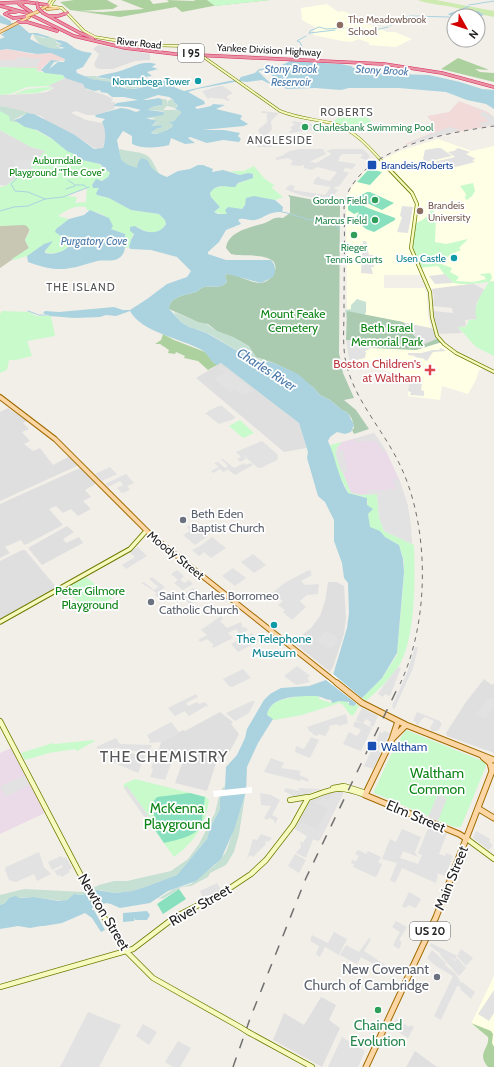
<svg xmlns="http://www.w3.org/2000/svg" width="494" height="1067" font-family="Cabin,sans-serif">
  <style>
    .residential { fill: #e0dfdf }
    .commercial { fill: #f2dad9 }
    .industrial { fill: #ebdbe8 }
    .education { fill: #ffffe5 }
    .construction { fill: #c7c7b4 }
    .grass { fill: #cdebb0 }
    .forest { fill: #add19e }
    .wetland { fill: #c6e0d4 }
    .cemetery { fill: #aacbaf }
    .park { fill: #c8facc; fill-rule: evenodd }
    .pitch { fill: #88e0be }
    .parking { fill: #e2e2e2 }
    .water { fill: #aad3df; fill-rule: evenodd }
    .pier { fill: #fff }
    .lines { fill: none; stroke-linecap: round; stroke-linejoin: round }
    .stream { stroke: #aad3df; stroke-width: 1 }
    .canal { stroke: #aad3df; stroke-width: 1.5 }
    .secondary-far3-casing { stroke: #707d05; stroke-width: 3 }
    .secondary-far2-casing { stroke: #707d05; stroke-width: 4 }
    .secondary-far1-casing { stroke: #707d05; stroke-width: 5.5 }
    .secondary-casing { stroke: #707d05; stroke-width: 6 }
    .primary-far2-casing { stroke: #a06b00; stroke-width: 3.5 }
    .primary-far1-casing { stroke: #a06b00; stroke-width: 6 }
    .primary-casing { stroke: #a06b00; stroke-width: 7 }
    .highway-casing { stroke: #dc2a67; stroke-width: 3.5 }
    .secondary-far3 { stroke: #f7fabf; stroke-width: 2 }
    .secondary-far2 { stroke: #f7fabf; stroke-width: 2.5 }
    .secondary-far1 { stroke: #f7fabf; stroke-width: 3.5 }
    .secondary { stroke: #f7fabf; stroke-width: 4.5 }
    .primary-far2 { stroke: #fcd6a4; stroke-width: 2.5 }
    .primary-far1 { stroke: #fcd6a4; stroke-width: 4 }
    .primary { stroke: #fcd6a4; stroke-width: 5 }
    .highway { stroke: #e892a2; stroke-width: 2.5 }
    .rail-far1 { stroke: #707070; stroke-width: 1; stroke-dasharray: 4.5 4.5; stroke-linecap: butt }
    .rail { stroke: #707070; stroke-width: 1.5; stroke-dasharray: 10 10; stroke-linecap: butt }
    .secondary-bridge-far1-casing { stroke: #707d05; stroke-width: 3; stroke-linecap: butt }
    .secondary-bridge-casing { stroke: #707d05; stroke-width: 6; stroke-linecap: butt }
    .primary-bridge-casing { stroke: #a06b00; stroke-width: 3.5; stroke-linecap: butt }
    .highway-bridge-casing { stroke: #dc2a67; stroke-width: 3.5; stroke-linecap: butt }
    .secondary-bridge-far1 { stroke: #f7fabf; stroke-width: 2 }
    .secondary-bridge { stroke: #f7fabf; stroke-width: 4.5 }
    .primary-bridge { stroke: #fcd6a4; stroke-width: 2.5 }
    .highway-bridge { stroke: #e892a2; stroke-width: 2.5 }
    .education-dot { fill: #8d6e63; stroke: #fff; stroke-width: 1.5 }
    .culture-dot { fill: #0f9aa8; stroke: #fff; stroke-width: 1.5 }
    .leisure-dot { fill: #2e9e5b; stroke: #fff; stroke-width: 1.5 }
    .transit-dot { fill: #1a4fb4; stroke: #fff; stroke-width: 1.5 }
    .health-dot { fill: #e0444e; stroke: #fff; stroke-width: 1.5 }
    .worship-dot { fill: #6b7280; stroke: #fff; stroke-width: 1.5 }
    .labels { text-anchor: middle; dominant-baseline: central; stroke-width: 3.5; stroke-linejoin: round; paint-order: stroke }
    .far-education-label { font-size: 10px; fill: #785e54; stroke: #fff; text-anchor: start }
    .far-street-label { font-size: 10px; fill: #222; stroke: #fff }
    .far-culture-label { font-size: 10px; fill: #0d838f; stroke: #fff; text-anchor: end }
    .far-leisure-label { font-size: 10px; fill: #27864d; stroke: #fff; text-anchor: end }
    .far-park-label { font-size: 10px; fill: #0c8416; stroke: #fff }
    .far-transit-label { font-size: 10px; fill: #164399; stroke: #fff; text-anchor: start }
    .shield { fill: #fff; stroke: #646464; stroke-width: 1 }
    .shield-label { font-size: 11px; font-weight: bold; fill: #222 }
    .far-water-label { font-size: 11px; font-style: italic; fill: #4a7aab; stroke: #fff }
    .far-neighbourhood-label { font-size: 11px; letter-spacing: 1px; fill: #555; stroke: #fff }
    .park-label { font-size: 12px; fill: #0c8416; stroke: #fff }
    .health-label { font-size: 12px; fill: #be3a42; stroke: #fff; text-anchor: end }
    .worship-label { font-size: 12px; fill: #5b616d; stroke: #fff; text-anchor: start }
    .street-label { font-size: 12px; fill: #222; stroke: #fff }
    .culture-label { font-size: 12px; fill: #0d838f; stroke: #fff }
    .transit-label { font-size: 12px; fill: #164399; stroke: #fff; text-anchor: start }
    .water-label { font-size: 13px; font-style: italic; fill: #4a7aab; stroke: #fff }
    .near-park-label { font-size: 14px; fill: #0c8416; stroke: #fff }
    .near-street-label { font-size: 14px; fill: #222; stroke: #fff }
    .near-worship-label { font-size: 14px; fill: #5b616d; stroke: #fff; text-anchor: end }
    .near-leisure-label { font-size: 14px; fill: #27864d; stroke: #fff }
    .near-neighbourhood-label { font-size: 16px; letter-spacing: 1px; fill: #555; stroke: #fff }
  </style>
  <rect width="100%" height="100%" fill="#f2efe9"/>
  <path class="residential" d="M98 45 150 54V60L135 61 113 69H101L96 68 94 64 99 54 93 49Z
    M66 78 80 82 84 85 86 89 105 95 113 99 111 102H115L114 109 95 115H87L76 111 71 113 86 120 102 123 105 127V141L102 149 94 148 75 135 48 122 41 116 0 106V95L32 94 47 92 54 88 48 86 52 83Z
    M0 130 31 147 46 151 37 160H19L35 167 22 173 6 186 0 185Z
    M472 283 485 290 476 304 477 319 465 320 466 326 458 327 462 333 438 334 433 311 453 313 452 308 433 306 434 296 432 289Z
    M403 322 431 328 436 332 439 338 422 345Z
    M221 363 299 423 307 448 284 452 196 378Z
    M8 408 27 421 23 423 29 429 22 432 30 441 24 444 33 451 40 448 53 465 70 456 79 465 0 501V412Z
    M80 468 97 483 85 490 91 497 83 501 91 509 78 516 71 509 63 513 56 506 49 509 63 525 27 544 24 545 21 540 5 547 10 553 0 558V504Z
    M67 526 74 532 63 539 66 543 79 537 83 543 42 565 28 548Z
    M22 550H25L57 588 0 621V561Z
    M328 582H337L344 586 346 618 344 634 333 667 330 672 293 642 311 628 320 616 325 601Z
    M484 679 492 685 494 683V753L447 736 446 733 466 702Z
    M220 712 233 722 231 724 239 734 230 751 217 760 207 791 175 783 183 761 170 757 169 759 157 756 161 742 183 730 185 731Z
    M336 791H344L321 838 318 841 313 839 295 829 310 801Z
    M321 997 336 1005 329 1020 340 1028 322 1067 273 1040 284 1013 304 1025Z
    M415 1051 437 1067H406Z"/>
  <path class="commercial" d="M5 49 34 54 51 53 63 57 65 61 51 60 41 69 42 71 0 67V50Z
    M459 101 488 112 494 117V125L445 134 406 145 405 144 431 133 427 132 428 130 435 126 427 116 449 112Z"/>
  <path class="industrial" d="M374 433 386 451 399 479 408 507 412 544 377 494 361 495 351 493 336 456 337 447 342 442Z
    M11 748 45 813 0 834V753Z"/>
  <path class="education" d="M327 4 338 12 343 11 351 14 353 19H361L358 22 373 26V29H381L387 32H395L412 39 396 47 369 45V43L359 39 351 42 342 41 313 35 315 27 302 20 301 8Z
    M438 139 472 151 494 146V281L429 289 422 275H384V288H425L427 295 428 316 431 328 347 311 346 202 351 188 365 171 381 160 402 150Z
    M346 340 416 350 442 342 468 361 484 369 479 370 476 380 468 394 442 386 440 400 408 396 409 376 378 369 372 366 369 360 349 362Z
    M494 976V1059L484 1052 491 1038 471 1024Z"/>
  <path class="construction" d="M22 224 26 225 30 229 25 240 29 248 0 268V226Z"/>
  <path class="grass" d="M418 0H436L494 11V17L484 15 479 12 468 13C461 5 431 6 418 0Z"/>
  <path class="forest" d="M74 0H107L118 6 113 9 79 11 103 12 144 9 121 0H150L153 4 169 2 167 0 193 1 196 0H270L213 6 182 12 176 7 120 17 70 10 60 2Z
    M458 58 487 69 488 70 475 69 480 72 494 73V82L441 69Z
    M163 334 174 340 205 352 214 363 219 364 208 370 198 361 184 358 185 356 176 352 175 354 168 353 169 350 160 344H155L161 340Z
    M471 1023 491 1031 493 1034 492 1043 494 1047V1067H488C476 1053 490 1049 488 1037Z"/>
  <path class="wetland" d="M33 34 43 38 50 37 58 40H57L56 43 62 44 56 46 60 47 59 49C45 49 37 44 33 34Z
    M85 76H96L98 78C113 80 131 79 144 87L129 89 113 83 92 79Z
    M159 98 167 100 168 105V101L172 99 174 100V102L178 107 175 108 167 106 163 110C168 110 175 109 180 111L181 115 174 121 167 123 173 124 172 127 161 133H152L156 129 163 127 161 126 163 125 151 126 157 122 152 119 157 118H146L165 114 162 112 164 111 148 110 152 107 160 106 162 100Z
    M0 106C6 107 25 111 30 113 24 113 19 118 14 119L18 123 10 121 0 114Z
    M120 149C129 152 142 151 149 157 154 162 156 170 161 176L129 167 120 160 119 150Z
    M357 299 366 302V312L362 321 347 319 345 310 351 309V305Z
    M174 312 198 322 205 323 217 331 233 337 249 346 255 355 260 359 270 361C255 366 224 341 209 334 202 330 193 329 186 325 181 323 175 318 174 312Z
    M225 785 220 803V809L210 828 207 839 177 875 145 887 132 891 115 893 100 890 83 895 74 894 67 900 62 901 34 897 9 898 5 903 0 905V895L24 889 84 892 99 885 114 881H127L171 871 188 859 199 844 215 813 220 792Z
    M245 796 239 834 234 852 226 865 210 873 208 877 191 886 182 887 164 898 158 899 174 889 191 884 215 865 226 852Z"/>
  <path class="cemetery" d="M288 195 340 205 339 353 343 373 354 398 344 400 356 410 369 429 354 434 352 430 354 428 352 419 348 413 342 410 330 400 320 395 314 388 293 372 274 363 256 357 249 346 233 337 217 331 208 324 198 322 169 309C169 296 187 295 196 292 198 291 201 288 204 287 213 285 219 290 227 282L225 275 228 274C239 275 250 283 261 283 271 282 280 269 273 261 263 253 243 257 231 254L226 248C228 231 252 227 265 223 272 220 275 216 283 218L290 213V198Z
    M347 311 403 322 422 345 439 338 442 342 416 350 371 348V340H346Z"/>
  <path class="park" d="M207 0H270L215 6Z
    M0 67 38 68 36 71 63 75 65 78 48 86 27 87 10 94 0 95Z
    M49 87 53 88 37 93 14 94 28 89Z
    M347 108 353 117 367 116 372 123 348 130 332 123Z
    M0 111 9 116 10 121C39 127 59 145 83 160 86 162 89 161 92 162 99 163 105 168 110 173 108 180 102 181 95 180L92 185 94 188H99L96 193 99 196 109 198 131 210 159 214 166 221C164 236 146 234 136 226L131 240 130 247 125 248V234L111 229C115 216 97 212 87 210L86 207C74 205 67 210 58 216L69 219 56 229 55 232 61 236 72 237 74 241C68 250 55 256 45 252L52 241 40 247 27 256 14 260 12 259 29 248 25 240 30 231 27 226 24 225 0 226V187L6 186 22 173 35 168 31 167 29 169H17L13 160H37L45 151 31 147 0 130ZM87 188 86 202 75 203 77 197 66 196Z
    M254 166 264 178 275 186 271 187 283 197 275 200 257 197 245 203C243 214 234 206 226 209L225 210 228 213 226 215 214 212 220 207 211 197 210 191C218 185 225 186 234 187 239 181 248 182 254 176L253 174 247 173 240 175 230 171H244Z
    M473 183 475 191 472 196 467 200 465 198 466 194 460 186Z
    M433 209 436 217 435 242 446 244 468 239 459 248 461 250 451 254 444 260V264L438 259 433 261 452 268 450 272 459 277 456 281 474 282 486 279 484 276 480 275 481 274 490 273 492 277 490 282 494 281V356L476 347 458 327H466L469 320 477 319C472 305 482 294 489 282 480 283 460 286 452 282 447 280 442 270 438 266L419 268 411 248 413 225C420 221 429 218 430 210Z
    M2 311 29 312 36 316H51L55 336 27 341 32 356 16 360H9L7 370 0 373V314Z
    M240 420 254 433 243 438 229 426Z
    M342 442 337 447 336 456 351 493 361 495 377 494 379 517 384 531 414 545C415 578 416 635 400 664 392 677 378 690 366 701L362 698 382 678 397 655 404 575V561L399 545 385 537 380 531 370 528 368 514 371 510 367 505 368 502 365 497 349 494 340 477 332 455 330 445Z
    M86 577 112 598 90 611 65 590 66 588Z
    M300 696H318L319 697V699L331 703 341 701 348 702 349 705 354 706 356 704 359 706 353 716C346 714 347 705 339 703L302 715 274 720 267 715C270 699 288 699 300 696Z
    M406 730 485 762 486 766 461 827H454L374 793V791L395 746Z
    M94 740 95 741 77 751 75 749 49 753 25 760 21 753 53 743 54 744Z
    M135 779 206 797 209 800C206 824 194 843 174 857L124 788V784Z"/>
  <path class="pitch" d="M369 169 382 172 370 185 357 182Z
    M367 192H370L394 203 382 210 356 198Z
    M353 201 368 208 395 218V220L374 232 366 229 355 220 359 212 354 214 348 210V205Z
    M190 793 205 797 201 827C193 837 176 840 164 843L152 825 155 824 153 802 157 797Z
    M179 889 186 899 163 914 157 904Z"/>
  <path class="parking" d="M18 57H30L29 59 41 58 37 67H0V60H15Z
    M219 86H223L233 93 227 96V98L231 100 227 101 224 99 212 98V97L208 99 202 91Z
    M471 106 480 109 492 116 494 118V125L482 126 478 124 489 121 479 114 484 112Z
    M262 111 279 113 271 121 272 129 265 138 272 147H257L262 138 258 130 267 122V113H261Z
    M293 121 322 126 327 123 332 125 316 129 318 131 314 132 311 130 290 133 289 131 293 130 290 128 295 124 292 123Z
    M450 127 460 130 412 143 410 142Z
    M437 148H441L452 156 426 162 423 159 425 150Z
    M458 148 470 152 466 154 476 159 472 160 475 162 444 170 434 162 455 157 448 152 454 151Z
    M299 149H323L326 154 309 162 316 163 330 155 331 153 326 151 332 149H363L370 156 367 160 360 158 363 155 361 154H343L340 156 338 161 356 164 355 166 352 169 345 168 343 171 349 173 339 186 333 188 338 190 332 197 331 201H329L300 195 285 189 290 185 295 186 293 190 325 195 331 187 313 184 315 182H313L318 176 321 179 330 181 337 172 317 167 312 170 304 168V165L300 166 290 165 293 161 288 158 277 160 275 158 284 155V154L290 151Z
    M13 160H37L29 169H17Z
    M402 206 413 207 408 233 397 232 402 217 400 216Z
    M363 241H366L369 255H373L374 267H371L373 274 361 273 362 254 360 244H363Z
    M445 274 453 283 435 284 429 276Z
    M346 340H371V348L364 352H366L365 358 352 361 349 360Z
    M441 348 446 351 433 352 427 361 424 360 425 359 415 357V356L408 355V353H421L433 350H439Z
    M220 366 230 372 254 391 245 395 243 393 241 394 235 389 230 392 214 379 226 372 218 368Z
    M412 379 421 381 420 383H416L422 384 421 390 424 391V396L410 395 411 392 408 391 409 382H414L411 381Z
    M219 406H222L235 417 234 419 219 424 205 413 208 412V411Z
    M374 433 379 440 386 451H383L376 441 355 442 354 439Z
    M262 441 277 454 278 457 277 460 261 468H258L243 455 246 459 240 462 237 459 241 457 236 452Z
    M339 450H343L348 473 341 471 336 456 335 451Z
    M221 459H223L234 468 244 463 247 466 246 465 250 463 253 465 235 475 226 468 227 470 223 472 220 469 213 473 211 471 219 467 214 463 218 462 225 468 228 466Z
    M110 467 117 474 102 481 95 474Z
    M126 474 134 483 127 486 130 490 125 492 122 493 117 488 123 485 120 481 108 487 105 484Z
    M393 479H399L407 502 411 525 412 544 384 531 379 517 377 494 368 495 367 490H383L384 491H386V489H396Z
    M192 524 208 536 195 545 183 535 190 531 187 527Z
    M212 537 226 548 211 558 204 552 199 556 192 550 200 546 203 548 200 546Z
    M138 547 147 556 126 569 122 565 135 557 129 552Z
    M253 554 266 565 254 573 241 562Z
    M233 568 246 578 235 586 222 576Z
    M177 570 184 576 180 580 185 583 189 580 193 584 183 590 174 583 178 580 171 574Z
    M309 570 312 572 310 573 312 575 301 581 305 585 319 584 318 594 307 595 300 601 306 607 292 620 283 612 285 610 278 605 283 601 272 593 286 582Z
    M152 577 165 587 161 590 164 593 161 596 167 601 165 602 155 595 157 593 141 583 144 582 154 590 158 587 160 588 149 579Z
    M193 588 202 595 190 604 181 596Z
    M221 616 223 619 220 621 227 628 241 622 243 628 245 627 248 630 240 634 236 629 228 633 233 638 213 648 212 646 214 645 207 639 201 642 198 640 207 635 201 630Z
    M326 631 338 638 337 639 339 641 332 648 330 647 328 648 317 641Z
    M252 633 259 641 238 652 231 644Z
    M415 647H418L413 668 394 710 392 706 407 673Z
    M297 666 310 676 307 678 310 682 296 685 284 676Z
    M398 667 401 668 390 696 385 694 383 697 378 694 383 686Z
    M243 669 251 678 232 687 229 686 223 679Z
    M196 694 198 697 186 703 188 706 197 702 199 704 205 702 209 707 206 706 189 716 185 711 175 716 168 708Z
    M490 697 494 700V707L485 718 475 715Z
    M252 701H255L249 713 235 721 226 713Z
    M362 708 378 716 373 727 370 726 371 722 366 719 363 723 372 728 361 751 343 744 349 732 357 736 360 732 361 730 353 726 355 721 362 723 356 720Z
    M417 712 440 721V722L442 724 438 731H432L430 728 434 721 425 717 421 720 418 725 416 724V722L413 721Z
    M346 714 348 723 339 726 337 724 329 726 330 728 325 736 319 734 317 736 312 734 313 732H310L307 727Z
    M171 722 179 732 161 742 149 743 150 741 147 735Z
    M384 731 390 733 383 747 380 746 378 751 381 753 373 769 364 766 380 732 383 733Z
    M311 737 319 740 310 758 295 752 296 746 304 749Z
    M116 738 120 744 152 745 149 753 116 748 98 749 96 747Z
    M125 752 145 756 138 773 110 761 116 754H124Z
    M156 756 172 761 165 780 150 777 153 769 151 768Z
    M271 758 284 763 281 768 301 771 299 775 309 779 308 782 301 779 300 781 264 772Z
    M24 776 29 785 6 797 0 786Z
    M127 786 154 823 150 825 124 788Z
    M286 788 300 791 298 788 320 789 297 798 284 791Z
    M336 791 343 794 321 837 318 840 310 837 313 839 306 858 296 853 301 847 300 841 303 843 307 836 295 829 302 822 317 829 328 808 312 802 321 800 322 797 329 800 332 793Z
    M260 793 271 795 280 800 272 815 278 818 275 824 274 820 269 818 267 820 264 818 271 806 261 805Z
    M438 794 447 798 438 821 428 817Z
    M429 826 447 833 439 854 445 856 446 853 453 856 445 876 434 872 438 874 436 883 402 868 395 883 390 880 397 863 382 859 390 839 396 842 402 829 421 837 415 852 418 857 403 851 400 858 418 864 422 855 418 853Z
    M476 831 490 839 489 842 493 845 489 850 473 838Z
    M261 834 272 838 268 842 267 841 265 842 266 844 253 857 250 855 247 859 253 839 257 840Z
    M358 850 366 854 368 851 381 857 378 862 382 864 377 876 375 877 353 867 354 864 351 863 352 860 356 861 359 856 355 854Z
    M39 852 44 867 51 874 37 881 34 874 16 882 9 880 5 870 6 867Z
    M295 854 306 860 299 873 288 866Z
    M61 856 63 858 66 857 72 868 69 870 70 872 62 877 60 875 58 876 54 871 63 867 62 865 52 870 48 862Z
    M217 883 221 890 203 898 200 891Z
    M409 892 421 899 416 908 408 905 406 908 402 906Z
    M396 921 407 927 399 940 402 942 399 949 393 945 400 932 392 927Z
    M334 932 347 939 339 955 325 947 320 957 316 954 319 946 310 941 312 935 328 943Z
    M369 938 371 939 364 951 390 968 389 973 361 957 357 964 340 955 346 945 359 952Z
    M431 943 457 956 461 949 473 958 466 966 457 956 455 960 447 956 455 961 457 958 466 968 459 976 440 955 441 954 430 946Z
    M432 950 446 963 445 965 456 974 461 983 462 982 475 992 471 999 460 989 461 987 457 986 441 1020 434 1016 453 976 436 966 427 958Z
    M494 990V1013L489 1021 478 1014Z
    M88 1012 121 1025 99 1067H60Z
    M396 1019 409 1027 411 1025 414 1027 408 1038 391 1027Z
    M143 1024 157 1032 149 1045 136 1036Z
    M342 1037 365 1051 358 1067H328Z
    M178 1041 191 1048 180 1067H173L165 1062Z"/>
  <path class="water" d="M468 6H470L465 9 467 13 478 11 484 15 478 17 454 16V18L448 14Z
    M0 15 11 21V23L20 25 29 33H37L50 37 47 38 32 34 30 39C41 45 52 51 65 48L58 46 62 44 57 42 56 40C69 40 70 47 79 50 83 52 88 52 92 53L83 67 76 70 77 73 92 79 116 83C122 91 136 89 144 87L129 82 96 77C104 74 115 73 123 70 135 66 143 60 156 64L152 67 158 69 147 72 152 76 139 78 170 81 174 87 184 91 229 81 239 80 241 77 259 72 272 85 262 80 247 82 240 81 197 89 188 92 204 101 205 104 195 107 197 109 211 106 213 104 225 105 216 109 241 115 242 116 240 119 248 124 244 126 202 130H224L240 133 238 136 241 139 239 142 223 140 207 143 190 137 188 138 195 143 185 144 171 138 169 145C159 148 141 149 132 144V136L123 131 117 140 121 160 128 165 137 168 138 163 141 158C151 160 147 163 153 169 157 173 162 175 167 177L178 171 190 169 198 165H203L213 169 212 172 223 170 240 175 248 173 253 174V178L238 183 235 187C226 187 216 183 210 193L211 197 220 207 214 212 218 214H227L225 210 228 207 242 209 245 205 246 198 254 196 275 200 283 207 282 212C269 211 266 217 255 220 250 221 245 218 240 219L238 220 241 224 226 230 219 242 208 252V254L226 260H271C276 265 276 272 273 277L261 283 228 274 225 275 227 282C219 290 213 285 204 287 201 288 198 291 196 292 187 295 169 296 169 309 175 314 177 320 184 324 192 329 202 330 210 335 225 343 240 354 256 360 262 362 268 361 274 363L298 374 314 388 320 395 330 400 342 410 348 413 354 425 351 432 345 434 337 432 330 437 328 441C336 458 337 475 348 493L367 498V505L373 509 368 514 370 527 380 531 385 537 399 545 403 559 404 572 397 653 382 678 354 706 349 705V702L339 701 332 703 331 700C326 700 321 696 316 696 301 696 270 695 267 715L273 719 258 743 247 767 246 792 234 830 221 859 196 881 168 891 150 903 120 908 111 904 106 903 92 908V910H94L105 930 101 932 92 918 85 913 62 923 44 926H41L30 928 18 926 0 929V905L5 903 9 898 15 896 20 898 34 897 59 901 67 900 74 894 83 895 97 890 115 893 132 891 145 887 177 875 207 839 210 828 220 809V799L225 787 226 767 237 755 245 738 247 729 264 700 270 694 281 688 309 686 326 680 333 675 347 628 349 613 348 583 344 578 342 563 334 541V520L325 502 318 496 307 458 308 452 299 423 221 363 217 365C209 361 209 354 202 350 182 339 141 332 130 311L116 316 106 315 100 317 74 318 50 316 43 313 45 311 59 312 114 307 123 310H130L147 299 167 284 187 277 191 271 177 257 151 250 131 249 129 248 131 240 134 234 130 231V227L135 226C145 233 159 236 166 224L165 220 159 214 131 210 109 198 97 195 96 193 99 188H93L92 185 96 179 102 181 108 177 110 173 100 164 82 160 76 155 67 151 51 138 37 130 25 127 14 120 20 118 27 113 34 114 75 135 94 149 103 148C106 140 106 129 102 122L105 119 96 117 95 115 121 108 128 109 136 112 141 110 129 107 113 106 117 103 138 100 124 97H112L107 93 100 92 101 90 94 91 85 88 83 84 65 78 63 75 45 73 41 70 51 60 61 61 54 62 49 69 58 62H64L65 59 51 53 37 54 7 49 0 50V39L5 37 1 35 11 26 0 23ZM158 95 169 97 174 100V102L178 106 175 109 180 111 181 113 174 121 167 123 173 124 172 127C165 131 159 135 151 133L156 129 163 127 161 126 163 125 151 126 157 121 146 118 163 115 165 114 163 113 164 112 148 110 152 107 162 105V100L159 98 147 100H143Z
    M290 61 341 64 351 66 357 70 367 73 429 75 460 82 482 89 494 90V109L486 104 467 100 446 92 399 88H349L341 90 315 88 287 89 282 87 267 70H265L263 68 282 65Z
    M90 210 109 218 113 226 111 229 125 234C125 241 126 249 123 254 116 264 107 259 97 261 67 270 59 273 28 262L27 256 44 244 53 241 45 251V253C55 256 68 250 74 241L72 237 61 236 55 232 56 229 69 219 84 215Z
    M147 911 150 915 147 920H135V917L134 921 123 922V913Z"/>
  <path class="pier" d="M333 674 363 699 357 704 326 680Z
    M252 787V793L214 797 213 791Z"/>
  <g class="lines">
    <path class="stream" d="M469 5 494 1
      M390 26 399 18 411 16 449 17
      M347 28 375 30 388 27
      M310 33 335 30
      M309 34 310 31 319 27 326 29 344 28
      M302 47 300 42 297 41 306 36
      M297 55 299 50
      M18 174 19 176 11 184 15 191 28 192 45 199
      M68 180 75 185H84L86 187
      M66 189 75 186
      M0 211 14 207 28 206 45 199 63 197 89 187
      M282 212C291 213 297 217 305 218L306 220 320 219 332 222
      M335 224 339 230
      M28 311 39 315H47"/>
    <path class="canal" d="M255 74 259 70 264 69"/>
    <defs>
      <path id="secondary-far3" d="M54 0 50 6 62 8 84 31 95 37 144 45 181 46 195 51
        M48 5 51 0
        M205 58 280 111C297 118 313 119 331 123 356 129 373 152 390 170"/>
      <path id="secondary-far2" d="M389 169 412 193 417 204 411 248 430 292 432 317 437 336 444 344 456 353 494 372"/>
      <path id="secondary-far1" d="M0 622 130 549 146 531"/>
      <path id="secondary" d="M0 721 98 908 126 951 153 978 240 1027
        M333 788 344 786 363 792
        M290 800 308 797
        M467 839 494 859
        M0 987 133 949 175 917 224 892 251 874 266 860 293 825 308 798C335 788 338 785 365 795
        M248 1032 312 1067"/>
      <path id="primary-far2" d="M47 9 58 8
        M37 12 48 5 50 6
        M0 32 29 17"/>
      <path id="primary-far1" d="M0 397 55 439 152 536 338 684"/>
      <path id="primary" d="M337 683 362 703 406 725 494 760
        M406 725 392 739 365 795 459 834 467 839
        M392 739 398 721
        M483 757 490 763 492 771
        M479 809 494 818
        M366 1067 436 917 494 766"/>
      <path id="highway" d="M0 3 26 2 48 5
        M23 3 19 4 31 12
        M0 6 27 13 74 36 125 48 175 54 384 64 442 73 494 87
        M16 12H9L5 14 13 18 25 17
        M43 13 80 33 93 38
        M50 16H58L67 13
        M18 22H27L57 31"/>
    </defs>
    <use href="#secondary-far3" class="secondary-far3-casing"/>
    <use href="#secondary-far2" class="secondary-far2-casing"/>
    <use href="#secondary-far1" class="secondary-far1-casing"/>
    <use href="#secondary" class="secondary-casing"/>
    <use href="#primary-far2" class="primary-far2-casing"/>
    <use href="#primary-far1" class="primary-far1-casing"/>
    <use href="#primary" class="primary-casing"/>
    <use href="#highway" class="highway-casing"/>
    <use href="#secondary-far3" class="secondary-far3"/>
    <use href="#secondary-far2" class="secondary-far2"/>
    <use href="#secondary-far1" class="secondary-far1"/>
    <use href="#secondary" class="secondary"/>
    <use href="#primary-far2" class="primary-far2"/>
    <use href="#primary-far1" class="primary-far1"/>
    <use href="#primary" class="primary"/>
    <use href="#highway" class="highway"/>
    <path class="rail-far1" d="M400 684C430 621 430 525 399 463 383 430 357 403 347 367 342 349 344 329 344 310 344 276 345 241 344 207 346 201 347 192 351 187 377 144 448 133 494 126"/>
    <path class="rail" d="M233 1067 251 1016 306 878 400 683"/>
    <defs>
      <path id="secondary-bridge-far1" d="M195 51 205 58"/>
      <path id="secondary-bridge" d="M240 1027 248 1032"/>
      <path id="primary-bridge" d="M27 16 37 12"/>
      <path id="highway-bridge" d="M37 2 38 8 43 13"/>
    </defs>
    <use href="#secondary-bridge-far1" class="secondary-bridge-far1-casing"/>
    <use href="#secondary-bridge" class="secondary-bridge-casing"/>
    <use href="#primary-bridge" class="primary-bridge-casing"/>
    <use href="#highway-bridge" class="highway-bridge-casing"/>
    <use href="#secondary-bridge-far1" class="secondary-bridge-far1"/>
    <use href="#secondary-bridge" class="secondary-bridge"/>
    <use href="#primary-bridge" class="primary-bridge"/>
    <use href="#highway-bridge" class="highway-bridge"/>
  </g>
  <g class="education-dot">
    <circle cx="340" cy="25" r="4"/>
    <circle cx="420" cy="211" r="4"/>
  </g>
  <g class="culture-dot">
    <circle cx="198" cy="81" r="4"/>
    <circle cx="454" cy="258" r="4"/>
    <circle cx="274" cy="625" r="4"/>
  </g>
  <g class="leisure-dot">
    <circle cx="305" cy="127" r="4"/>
    <circle cx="375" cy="200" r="4"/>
    <circle cx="375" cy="220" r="4"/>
    <circle cx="354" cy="235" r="4"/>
    <circle cx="378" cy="1010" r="4"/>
  </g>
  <g class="transit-dot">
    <rect x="367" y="160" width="10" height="10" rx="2"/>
    <rect x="367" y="741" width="10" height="10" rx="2"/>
  </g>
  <path class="health-dot" d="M428 364h4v4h4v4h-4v4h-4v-4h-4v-4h4z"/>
  <g class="worship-dot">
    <circle cx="183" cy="520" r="4"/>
    <circle cx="151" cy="602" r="4"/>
    <circle cx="437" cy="977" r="4"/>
  </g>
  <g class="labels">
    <g class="far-education-label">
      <text x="348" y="19">The Meadowbrook<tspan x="348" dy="12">School</tspan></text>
      <text x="428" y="205">Brandeis<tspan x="428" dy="12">University</tspan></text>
    </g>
    <g class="far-street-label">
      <text transform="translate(139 43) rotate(6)">River Road</text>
      <text transform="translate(269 50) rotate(3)">Yankee Division Highway</text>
    </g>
    <g class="far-culture-label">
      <text x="190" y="81">Norumbega Tower</text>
      <text x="446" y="258">Usen Castle</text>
    </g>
    <g class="far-leisure-label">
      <text x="313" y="127" text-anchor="start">Charlesbank Swimming Pool</text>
      <text x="367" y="200">Gordon Field</text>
      <text x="367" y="220">Marcus Field</text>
      <text x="354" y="247" text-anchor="middle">Rieger<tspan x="354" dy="12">Tennis Courts</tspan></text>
    </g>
    <g class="far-park-label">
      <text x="57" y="160">Auburndale<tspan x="57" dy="12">Playground "The Cove"</tspan></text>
    </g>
    <g class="far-transit-label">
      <text x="381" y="165">Brandeis/Roberts</text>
    </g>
    <g class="shield">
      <rect x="178" y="44" width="26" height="18" rx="3"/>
      <rect x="410" y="922" width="40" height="18" rx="3"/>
    </g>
    <g class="shield-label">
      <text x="191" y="53">I 95</text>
      <text x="430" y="931">US 20</text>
    </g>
    <g class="far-water-label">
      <text x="291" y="69">Stony Brook<tspan x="291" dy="13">Reservoir</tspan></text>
      <text transform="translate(382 70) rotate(3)">Stony Brook</text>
      <text x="94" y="241">Purgatory Cove</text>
    </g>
    <g class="far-neighbourhood-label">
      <text x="347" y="112">ROBERTS</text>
      <text x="280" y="140">ANGLESIDE</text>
      <text x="81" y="287">THE ISLAND</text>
    </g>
    <g class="park-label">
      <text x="293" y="313">Mount Feake<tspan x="293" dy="14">Cemetery</tspan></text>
      <text x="387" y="327">Beth Israel<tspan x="387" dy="14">Memorial Park</tspan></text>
      <text x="90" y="590">Peter Gilmore<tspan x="90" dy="14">Playground</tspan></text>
    </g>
    <g class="health-label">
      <text x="421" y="363">Boston Children's<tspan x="421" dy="14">at Waltham</tspan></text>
    </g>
    <g class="worship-label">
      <text x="191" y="513">Beth Eden<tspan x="191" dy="14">Baptist Church</tspan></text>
      <text x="159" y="595">Saint Charles Borromeo<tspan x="159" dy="14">Catholic Church</tspan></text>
    </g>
    <g class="street-label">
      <text transform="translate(176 555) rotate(39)">Moody Street</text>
    </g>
    <g class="culture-label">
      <text x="274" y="638">The Telephone<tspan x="274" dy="14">Museum</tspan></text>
    </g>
    <g class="transit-label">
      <text x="381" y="746">Waltham</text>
    </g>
    <g class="water-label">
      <text transform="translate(267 369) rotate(33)">Charles River</text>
    </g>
    <g class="near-park-label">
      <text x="437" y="773">Waltham<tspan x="437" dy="16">Common</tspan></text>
      <text x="177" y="808">McKenna<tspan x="177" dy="16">Playground</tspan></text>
    </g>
    <g class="near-street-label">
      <text transform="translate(416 816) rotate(23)">Elm Street</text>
      <text transform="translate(451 878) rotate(-68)">Main Street</text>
      <text transform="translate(200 905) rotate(-30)">River Street</text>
      <text transform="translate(104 912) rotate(59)">Newton Street</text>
    </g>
    <g class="near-worship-label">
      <text x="429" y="969">New Covenant<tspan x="429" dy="16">Church of Cambridge</tspan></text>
    </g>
    <g class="near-leisure-label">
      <text x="378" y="1025">Chained<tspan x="378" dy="16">Evolution</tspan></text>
    </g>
    <g class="near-neighbourhood-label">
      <text x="164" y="756">THE CHEMISTRY</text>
    </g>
  </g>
  <g transform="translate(466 28) rotate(129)"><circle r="19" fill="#ffffff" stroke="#a7a7a7"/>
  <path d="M0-3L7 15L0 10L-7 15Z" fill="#d40000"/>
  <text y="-6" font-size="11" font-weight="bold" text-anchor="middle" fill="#222222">N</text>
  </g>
</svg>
